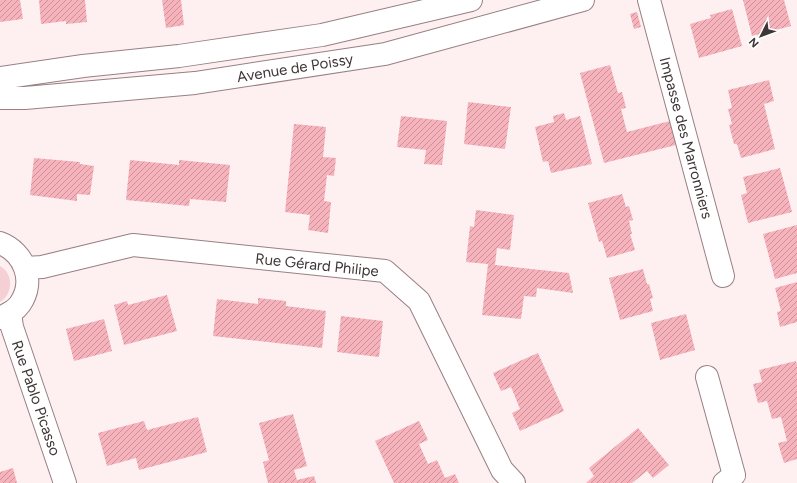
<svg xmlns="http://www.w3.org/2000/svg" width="797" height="483" font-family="Figtree,sans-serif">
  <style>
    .green { fill: #f4d0d5 }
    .building { fill: url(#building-hatch) }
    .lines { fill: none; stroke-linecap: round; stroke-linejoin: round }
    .street-casing { stroke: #978083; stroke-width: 24 }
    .secondary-casing { stroke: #978083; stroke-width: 24 }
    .street { stroke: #fff; stroke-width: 22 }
    .secondary { stroke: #fff; stroke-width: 22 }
    .labels { text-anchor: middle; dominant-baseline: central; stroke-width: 4; stroke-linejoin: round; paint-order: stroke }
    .street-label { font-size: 15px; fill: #3f3637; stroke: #fff }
  </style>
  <defs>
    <pattern id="building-hatch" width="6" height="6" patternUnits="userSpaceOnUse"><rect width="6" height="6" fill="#f7b3bc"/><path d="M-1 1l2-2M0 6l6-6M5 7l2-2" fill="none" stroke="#c9929a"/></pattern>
  </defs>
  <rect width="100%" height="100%" fill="#feeff1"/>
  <path class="green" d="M0 266C14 274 13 294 0 302Z"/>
  <path class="building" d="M0 0H20L23 19 0 22Z
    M39 0H85L87 22 66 24V21L41 24Z
    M162 0H181L184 25 166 28Z
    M743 0H784L791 26 752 36Z
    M732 9 742 46 699 58 690 24 711 18 710 15Z
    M637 12 641 27 634 29 630 14Z
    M610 65 618 93 622 92 626 108 621 109 627 132 670 121 676 145 604 163 580 73Z
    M769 80 774 101 764 104 775 149 741 158 737 144H734L729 125 732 124 728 109 732 108 728 90Z
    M468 102 511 107 505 149 464 144Z
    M564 113 566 120 580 116 592 164 551 173 548 161 543 162 535 127 554 122 553 116Z
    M401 116 447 121 442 165 424 164 426 150 397 147Z
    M294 124 326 127 323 157 336 158 334 176 327 175 324 201 331 202 328 233 308 230 310 215 285 212Z
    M34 158 80 162V164L94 166 90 195 77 194V201L30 195Z
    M130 160 179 165V160L230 165 226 202 190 199 189 206 126 200Z
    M780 168 792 212 748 223 741 195 747 193 743 177Z
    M622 194 626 207 629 206 633 220 629 221 632 234H630L635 250 607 258 602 241 599 242 588 203Z
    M476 210 514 215 510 250 497 248 495 265 569 273 573 293 537 288 536 297 524 296 521 319 482 315 488 264 466 262 470 226 474 227Z
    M797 225V273L775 279 763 234Z
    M643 269 647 284H649L653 298 650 299 653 311 620 320 609 278Z
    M797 282V322L780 327 777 312 781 311 775 288Z
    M167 295 177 331 124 345 114 305 127 301 128 305Z
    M258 298 286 301V306L326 311 322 348 213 336 217 299 258 304Z
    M686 314 695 350 660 360 651 323Z
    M341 316 383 321 379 357 337 352Z
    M104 319 112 351 74 361 66 329Z
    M538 353 564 411 520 431 512 413 520 409 511 387 501 391 493 373Z
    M796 361 797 365V459L784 463 778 443 787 441 781 417 772 419 767 401 758 403 753 384 762 382 759 370Z
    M293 414 307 466 294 470 297 480 314 476 316 483H268L263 462 269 460 259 423Z
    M198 417 207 452 139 470 136 458 107 466 98 433 144 421 147 430Z
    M419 421 428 440 419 444 428 464 437 460 445 478 455 474 459 483H394L375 441Z
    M638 428 669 465 653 478 647 471 632 483H586L594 476 589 468Z
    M13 468 17 483H0V472Z"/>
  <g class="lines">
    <defs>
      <path id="street" d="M649 0 723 276
        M26 268 42 267 133 245 385 271 419 301 502 470 514 483
        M10 313 12 327 65 483
        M707 377 734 475 724 483"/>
      <path id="secondary" d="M0 78 83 66 179 56 322 35 471 0
        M0 98H25L195 83 385 54 583 0
        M0 243C24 252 36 281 20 304 15 311 8 314 0 318"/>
    </defs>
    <use href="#street" class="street-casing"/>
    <use href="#secondary" class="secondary-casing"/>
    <use href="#street" class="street"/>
    <use href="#secondary" class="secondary"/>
  </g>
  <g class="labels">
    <g class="street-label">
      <text transform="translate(295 68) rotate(-9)">Avenue de Poissy</text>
      <text transform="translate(686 138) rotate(75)">Impasse des Marronniers</text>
      <text transform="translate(317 265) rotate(6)">Rue Gérard Philipe</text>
      <text transform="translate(36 398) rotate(71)">Rue Pablo Picasso</text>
    </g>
  </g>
  <g transform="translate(761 36) rotate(228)" stroke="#ffffff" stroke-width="3" paint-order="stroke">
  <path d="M0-3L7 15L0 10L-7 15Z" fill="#3f3637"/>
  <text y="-6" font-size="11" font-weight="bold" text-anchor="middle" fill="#3f3637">N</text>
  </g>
</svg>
